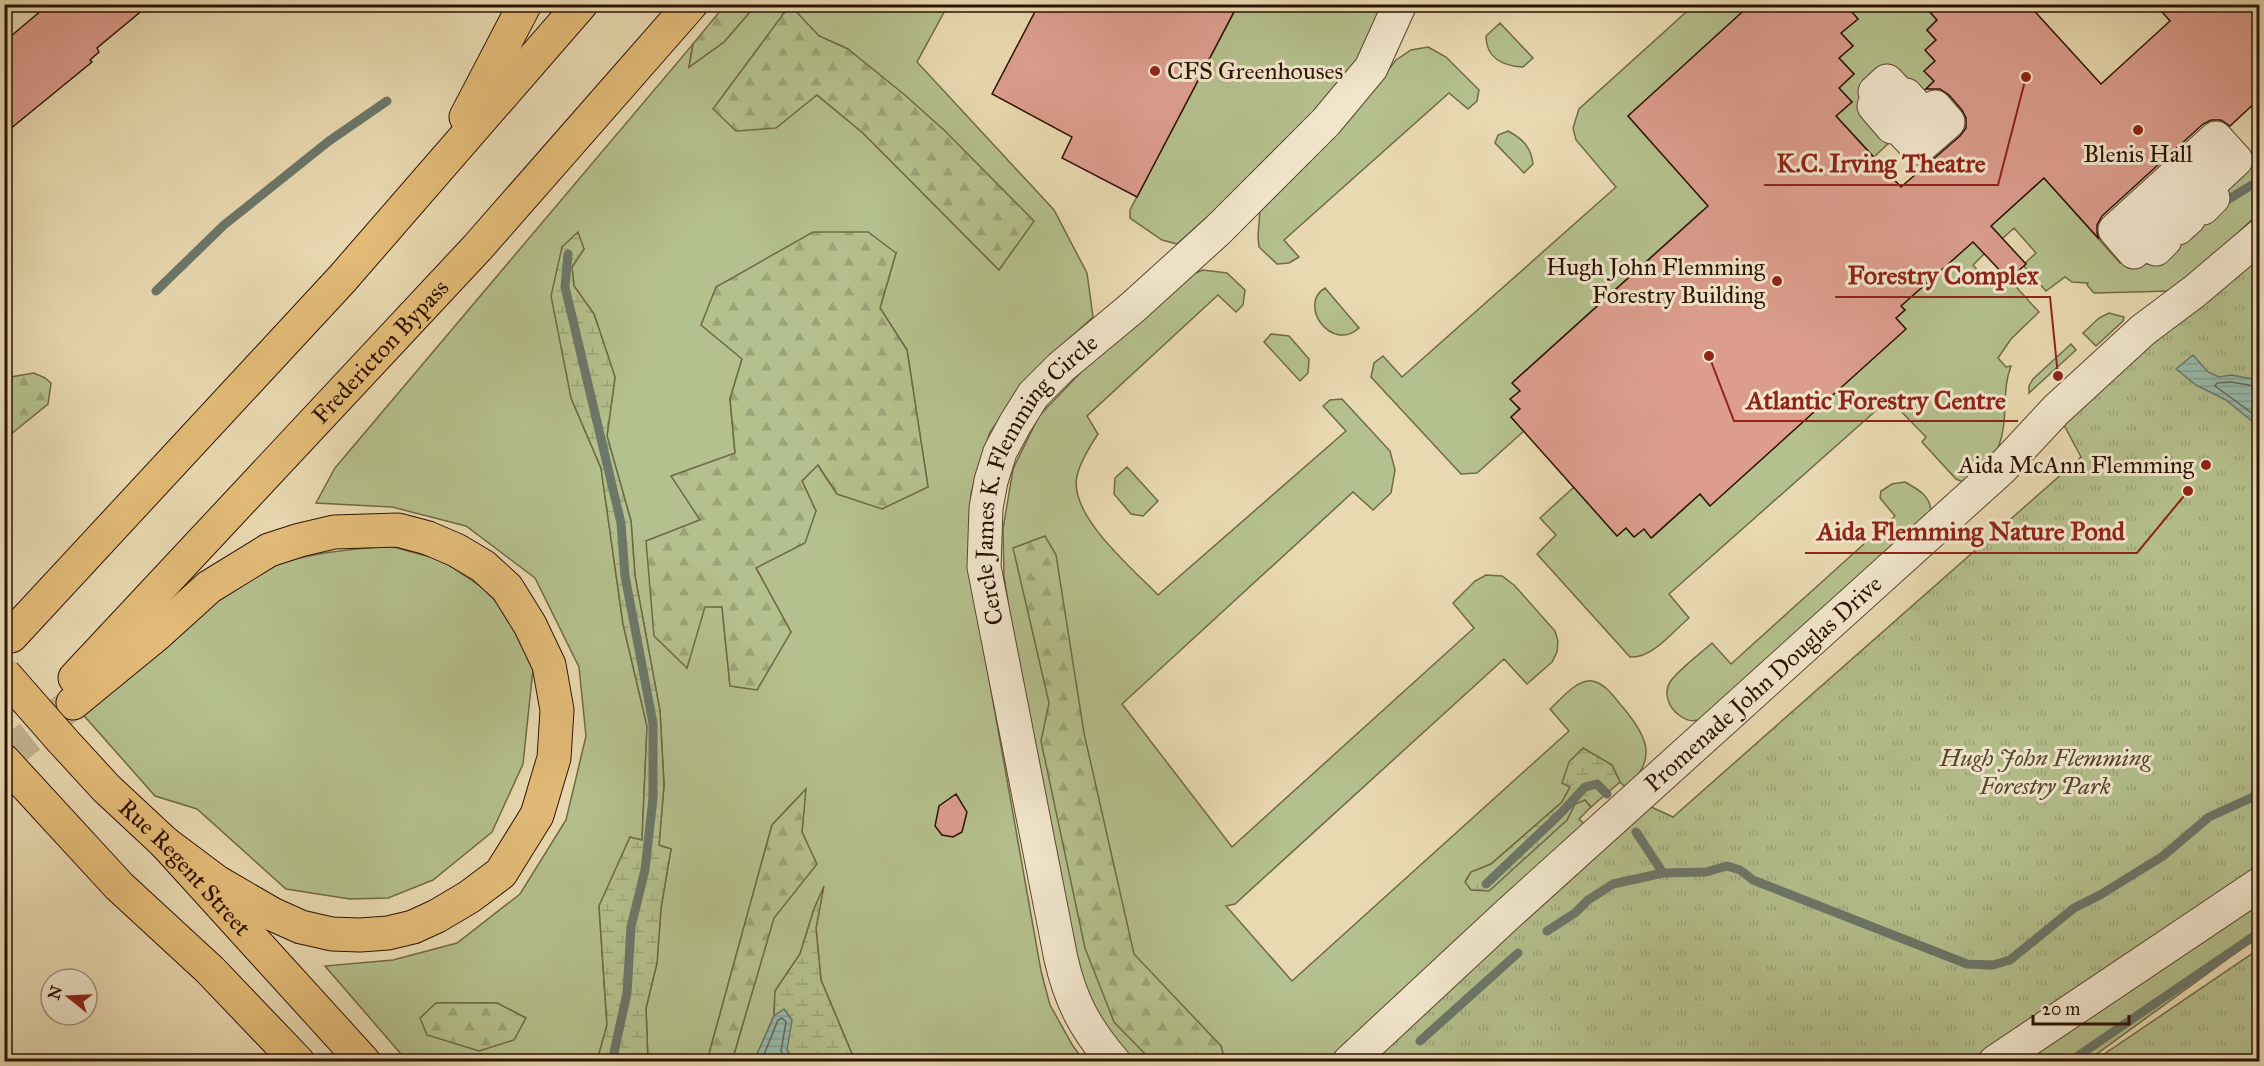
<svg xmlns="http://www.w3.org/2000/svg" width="2264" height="1066" font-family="'IM FELL Great Primer',serif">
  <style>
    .green { fill: #b4c08d; stroke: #706948; stroke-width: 1.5; fill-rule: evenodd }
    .forest { fill: url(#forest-firs); stroke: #706948; stroke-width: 1.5 }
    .wetland { fill: url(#wetland-marsh); stroke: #706948; stroke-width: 1.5 }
    .park { fill: url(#park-tufts); stroke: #706948; stroke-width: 1.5 }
    .water { fill: url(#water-rules); stroke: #6c7769; stroke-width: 1.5 }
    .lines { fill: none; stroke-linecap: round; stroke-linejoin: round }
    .shore { stroke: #626658; stroke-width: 1.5 }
    .stream { stroke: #6c7769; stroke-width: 9 }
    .building { fill: #dc9d8d; stroke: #2c1204; stroke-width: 1.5 }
    .highway-tunnel { stroke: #c3b18e; stroke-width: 33; stroke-dasharray: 33 16; stroke-linecap: butt }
    .minor-casing { stroke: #5b442f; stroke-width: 35 }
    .major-casing { stroke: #2c1204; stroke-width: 35 }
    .highway-casing { stroke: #2c1204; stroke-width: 35 }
    .minor { stroke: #f1e6cc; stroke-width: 33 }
    .major { stroke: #e4bc78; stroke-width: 33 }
    .highway { stroke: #e4bc78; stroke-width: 33 }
    .major-bridge-casing { stroke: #2c1204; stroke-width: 35; stroke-linecap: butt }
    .major-bridge { stroke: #e4bc78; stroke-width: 33 }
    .poi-dot { fill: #8f2418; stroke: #f1e6cc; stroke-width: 2 }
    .labels { text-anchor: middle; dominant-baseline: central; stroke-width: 6; stroke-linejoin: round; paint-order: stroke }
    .poi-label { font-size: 24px; fill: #2c1204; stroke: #f1e6cc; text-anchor: end }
    .street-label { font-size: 24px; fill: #2c1204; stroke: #f1e6cc }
    .park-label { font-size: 24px; font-style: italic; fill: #55462d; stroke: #f1e6cc }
    .leader { fill: none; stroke: #8f2418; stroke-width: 2 }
    .callout-dot { fill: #8f2418; stroke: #f1e6cc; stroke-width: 2 }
    .callout-label { font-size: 26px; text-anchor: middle; font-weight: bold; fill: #8f2418; stroke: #f1e6cc; stroke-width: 6; stroke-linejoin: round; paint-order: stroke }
  </style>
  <defs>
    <pattern id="forest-firs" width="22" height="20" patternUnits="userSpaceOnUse" patternTransform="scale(1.5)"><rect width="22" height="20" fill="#b4c08d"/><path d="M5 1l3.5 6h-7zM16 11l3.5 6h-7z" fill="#9ba478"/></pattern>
    <pattern id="wetland-marsh" width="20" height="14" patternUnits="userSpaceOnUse" patternTransform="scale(1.5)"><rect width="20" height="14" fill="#b4c08d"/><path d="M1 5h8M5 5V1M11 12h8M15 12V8" fill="none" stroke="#9ba478"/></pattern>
    <pattern id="park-tufts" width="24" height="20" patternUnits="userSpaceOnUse" patternTransform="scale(1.5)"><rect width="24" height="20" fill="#b4c08d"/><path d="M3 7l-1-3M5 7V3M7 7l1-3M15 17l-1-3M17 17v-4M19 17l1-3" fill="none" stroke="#9ba478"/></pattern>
    <pattern id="water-rules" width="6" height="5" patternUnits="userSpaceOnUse" patternTransform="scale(1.5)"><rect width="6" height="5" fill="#97baad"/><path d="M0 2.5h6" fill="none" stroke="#829f93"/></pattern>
  </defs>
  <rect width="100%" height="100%" fill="#e9d9b1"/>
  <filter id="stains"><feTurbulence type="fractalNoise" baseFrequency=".00333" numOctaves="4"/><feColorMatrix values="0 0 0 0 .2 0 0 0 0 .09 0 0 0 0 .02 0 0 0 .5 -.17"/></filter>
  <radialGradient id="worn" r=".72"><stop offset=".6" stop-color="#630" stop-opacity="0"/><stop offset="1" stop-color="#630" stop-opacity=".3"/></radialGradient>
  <path class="green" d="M756 5H948L917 62 1054 210 1087 273 1093 317 1034 371 990 432 971 493 969 566 1041 971 1050 1005 1073 1046 1084 1061H853L852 1054 821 980 816 928 823 889 814 909 800 954 775 991 774 1016 754 1061H732L774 917 816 864 802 832 805 790 772 825 707 1061H648L646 1008 657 963 661 908 671 849 659 845 664 785 660 711 635 576 631 521 607 436 615 377 594 314 574 286 572 267 584 249 562 247 571 398 601 468 623 624 647 726 642 840 599 906 607 1025 597 1061H407L325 966 393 960 457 943 520 894 566 820 586 736 579 667 535 578 466 526 392 507 316 503 335 468 693 44 689 67 724 42ZM790 6 819 36 848 49 999 270 863 133 817 95 782 15ZM896 253 880 308 907 350 928 487 837 494 817 464 802 481 816 511 756 568 791 632 730 685 722 607 705 606 646 541 700 520 735 453 730 399 742 359ZM436 1003H497L526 1018Z
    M1238 5H1382C1374 28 1362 55 1347 75 1299 138 1236 191 1177 244L1162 240 1130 218V210Z
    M1694 5H1751L1628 116 1717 215 1702 211 1513 382 1520 391 1511 399 1519 409 1511 417 1524 431 1477 473 1461 474 1371 377 1374 363 1383 356 1402 377 1616 187 1576 140 1573 128 1579 109Z
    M1845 5H1923L1937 20 1927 30 1936 40 1935 61 1925 71 1934 81 1922 93 1892 140 1874 157 1836 116 1852 102 1839 88 1854 74 1839 58 1853 46 1841 33 1858 19Z
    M1500 23 1533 58 1523 67C1503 66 1486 58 1486 36Z
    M1428 47 1446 57 1479 90 1477 101 1468 109 1449 93 1284 240 1299 257 1289 263 1277 264 1259 247 1258 237 1260 210 1348 120 1396 60 1411 50Z
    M1508 131C1523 139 1531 147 1533 164L1524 173 1495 143 1498 135Z
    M2259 147V213L2187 281 2171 291 2094 293 2087 285 2088 283 2072 282 2065 277 2046 291 2023 265 2036 253 2014 228 2002 239 1991 226 2044 178 2120 263 2151 264 2243 161Z
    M1973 241 1985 253 1973 265 1996 290 2009 279 2039 312 2011 339 1998 358 2006 367 2011 366C2001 391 2009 419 1999 445 1994 461 1975 472 1963 482L1956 479 1922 442 1926 437 1889 399 1669 594 1689 618C1673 631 1652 659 1630 657L1537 554 1556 535 1540 518 1574 487 1617 536 1626 528 1634 537 1644 529 1652 538 1700 494 1709 505 1905 329 1896 318 1905 310 1901 306Z
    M1203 270 1227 273 1245 290 1243 305 1236 312 1218 295 1087 416 1098 434C1090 446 1080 462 1077 476 1068 515 1133 569 1158 595L1346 431 1323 406 1330 400 1342 399 1390 451 1395 470 1391 493 1373 510 1353 492 1122 704 1232 847 1474 628 1453 603 1475 581 1486 575 1502 576 1514 585 1555 631 1558 641 1557 652 1552 662 1527 684 1504 659 1235 904 1226 906 1292 981 1569 731 1550 709C1560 700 1577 679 1592 681 1604 683 1613 695 1620 704 1646 734 1660 758 1626 788L1620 782 1612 765 1583 749 1570 787 1562 802 1491 864 1471 872 1465 882 1567 820 1575 804 1585 800 1591 807 1579 819 1587 827 1328 1061H1131L1098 1018 1070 947 1018 666 1004 576 1003 529 1013 469 1039 416 1084 369 1193 274Z
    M1325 288 1359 328C1332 353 1297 305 1325 288Z
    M2109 313 2124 317 2123 321 2096 346 2083 333 2099 318Z
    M1271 334 1289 336 1309 359 1308 373 1300 381 1264 342Z
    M2071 344 2076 350 2029 393V386L2033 379Z
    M1127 467 1158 501 1143 516 1131 514 1114 494 1115 478Z
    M1905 482C1917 489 1930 495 1931 511L1705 718C1694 722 1688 722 1679 715 1669 708 1663 693 1670 682 1677 671 1701 653 1712 643L1731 664 1895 516 1880 498 1881 491 1892 484Z
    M390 546 441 560 483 588 515 620 533 669 523 764 492 832 433 880 388 898 350 899 286 889 197 809 155 796 79 710C133 664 191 603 256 573 298 553 345 550 390 546Z
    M2259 900V936L2087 1061 2022 1062Z"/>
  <path class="forest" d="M725 5H756L724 42 689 67 693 44Z
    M790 5 819 36 848 49 906 96 945 131 1034 221 999 270 863 133 817 95 776 128 736 131 713 109Z
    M813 232H868L896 253 880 308 907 350 928 487 882 509 837 494 818 465 802 481 816 511 805 543 756 568 791 632 757 690 730 686 722 607H705L687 668 654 636 646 541 700 520 671 476 735 453 730 399 742 359 701 325 716 287Z
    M34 373 45 378 51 383 48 404 5 439V378Z
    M1045 536 1056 555 1084 733 1134 954 1221 1046 1225 1061H1152L1114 1022 1085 948 1041 741 1049 703 1013 548Z
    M806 789 802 832 817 864 774 918 732 1061H707L772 825Z
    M436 1003H497L526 1018 514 1040 479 1051 427 1035 420 1018Z"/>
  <path class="wetland" d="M578 232 584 249 572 267 574 286 594 314 615 377 607 436 631 521 635 576 660 711 664 785 659 845 671 849 661 908 657 963 646 1008 648 1061H597L607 1025 599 906 630 837 642 840 647 726 623 624 601 468 571 398 551 296 562 247Z
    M1583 748 1612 765 1620 782 1591 807 1585 800 1575 804 1567 820 1489 891 1471 890 1465 882 1471 872 1491 864 1562 802 1570 787 1562 783 1569 762Z
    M824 886 816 928 821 980 852 1054 853 1061 754 1062 774 1016 775 991 800 954 814 909Z"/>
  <path class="park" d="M2259 236V884L1995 1061 1349 1062 1636 800 1673 817 2081 457 2056 410Z
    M2259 949V1061H2094Z"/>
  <path class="water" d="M2193 355 2208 372 2219 377 2231 375 2259 380V427L2226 400 2196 385 2176 369Z
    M784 1009 792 1020 787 1050 795 1061H754L774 1016Z"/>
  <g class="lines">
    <path class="shore" d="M2260 387 2231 382 2217 383 2215 386 2260 419
      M761 1062 778 1020 782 1018 786 1022 781 1051 788 1062"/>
    <path class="stream" d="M2219 205 2260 180
      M568 254 565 287 621 523 625 576 653 723V798L645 870 631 927 627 993 612 1062
      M156 291 224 225 329 141 387 101
      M1636 832 1663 873
      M1486 884 1560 814 1585 787 1597 784 1607 794
      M1547 931 1575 913 1588 900 1613 884 1663 873 1706 872 1727 866 1740 870 1753 880 1967 964 1993 965 2010 960 2074 908 2100 895 2163 856 2209 817 2253 797 2260 790
      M1420 1041 1518 953
      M2069 1062 2260 932"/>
  </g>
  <path class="building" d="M49 4H150L97 48 99 52 90 60 92 62 4 134V42Z
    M1039 4H1238L1137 197 1062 158 1072 137 992 94Z
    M1751 4H1845L1858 19 1841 33 1853 46 1839 58 1854 74 1839 88 1852 102 1836 116 1901 187 1960 136 1966 128V118L1962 110 1949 95 1940 89H1926L1934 81 1924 71 1935 61 1925 50 1936 40 1927 30 1937 20 1923 4 2029 5 2101 84 2170 21 2155 4H2259V99L2230 126 2221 120H2211L2203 124 2102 216 2097 225V233L2099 239 2044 178 1991 226 2026 264 2009 280 1973 242 1901 306 1905 310 1896 318 1906 329 1710 506 1700 494 1651 538 1644 529 1634 537 1626 528 1617 536 1511 417 1520 409 1510 399 1520 391 1512 383 1708 206 1628 116Z
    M956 794 967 812 962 832 953 837 942 835 935 826 939 806Z"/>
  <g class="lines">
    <path class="highway-tunnel" d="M4 757 69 706"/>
    <defs>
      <g id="minor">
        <path d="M1887 81 1903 98 1906 95 1925 116 1935 107 1948 122 1918 148 1902 131 1905 128 1898 121 1892 127 1874 106 1882 99 1875 92Z"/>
        <path d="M2216 138 2236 160 2205 189 2213 198 2203 208 2195 199 2182 211 2189 218 2178 228 2171 220 2157 232 2165 240 2156 249 2147 240 2134 252 2115 230Z"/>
        <path id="s1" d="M1114 1062C1085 1028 1071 1002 1061 959L984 567 986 508 991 481 1000 452 1015 424 1033 395 1061 367 1132 308 1218 230 1326 122 1371 68 1400 4"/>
        <path id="s2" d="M1349 1062 1508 914 2001 469 2056 410 2143 330 2195 291 2260 236"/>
        <path d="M1995 1062 2260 884"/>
      </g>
      <g id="major">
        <path id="s3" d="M62 740 106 788 165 843 364 1062"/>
        <path d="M4 761 119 886 210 970 298 1062"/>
      </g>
      <g id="highway">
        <path d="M466 117 525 4"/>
        <path d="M11 636 342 279 581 4"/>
        <path id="s4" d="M75 678 477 248 691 4"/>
        <path d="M73 703 156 635 209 587 269 550 300 540 334 532 398 530 428 538 456 550 483 566 507 588 530 625 549 665 557 710 554 758 537 815 501 873 469 897 437 916 413 927 388 933 360 935 332 934 301 927 272 914 217 882 165 843"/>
      </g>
    </defs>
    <use href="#minor" class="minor-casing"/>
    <use href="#major" class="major-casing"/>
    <use href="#highway" class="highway-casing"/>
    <use href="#minor" class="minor"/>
    <use href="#major" class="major"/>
    <use href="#highway" class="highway"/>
    <defs>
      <path id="major-bridge" d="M4 674 62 740"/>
    </defs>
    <use href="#major-bridge" class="major-bridge-casing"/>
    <use href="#major-bridge" class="major-bridge"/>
  </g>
  <g class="poi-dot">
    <circle cx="1155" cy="71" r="6"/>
    <circle cx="2138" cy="130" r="6"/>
    <circle cx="1777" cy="281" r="6"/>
    <circle cx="2206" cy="465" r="6"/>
  </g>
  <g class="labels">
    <g class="poi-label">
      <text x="1167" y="71" text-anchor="start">CFS Greenhouses</text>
      <text x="2138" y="154" text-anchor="middle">Blenis Hall</text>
      <text x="1765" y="267">Hugh John Flemming<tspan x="1765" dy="28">Forestry Building</tspan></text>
      <text x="2194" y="465">Aida McAnn Flemming</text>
    </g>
    <g class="street-label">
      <text stroke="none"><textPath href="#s4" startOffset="447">Fredericton Bypass</textPath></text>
      <text stroke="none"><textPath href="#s1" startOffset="620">Cercle James K. Flemming Circle</textPath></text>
      <text stroke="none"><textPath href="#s2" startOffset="561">Promenade John Douglas Drive</textPath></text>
      <text stroke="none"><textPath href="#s3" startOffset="177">Rue Regent Street</textPath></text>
    </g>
    <g class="park-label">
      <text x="2045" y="758">Hugh John Flemming<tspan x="2045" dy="28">Forestry Park</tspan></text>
    </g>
  </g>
  <path class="leader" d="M2026 77L1998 185H1764M2058 376L2050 297H1835M1709 356L1734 421H2018M2188 491L2137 553H1805"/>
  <g class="callout-dot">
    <circle cx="2026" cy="77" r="6"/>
    <circle cx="2058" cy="376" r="6"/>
    <circle cx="1709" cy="356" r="6"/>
    <circle cx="2188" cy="491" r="6"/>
  </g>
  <g class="callout-label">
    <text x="1881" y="172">K.C. Irving Theatre</text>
    <text x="1943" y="284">Forestry Complex</text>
    <text x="1876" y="409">Atlantic Forestry Centre</text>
    <text x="1971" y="540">Aida Flemming Nature Pond</text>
  </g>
  <rect width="2264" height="1066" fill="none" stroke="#e9d9b1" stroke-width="24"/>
  <rect x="6" y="6" width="2252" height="1054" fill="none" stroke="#2c1204" stroke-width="3"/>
  <rect x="12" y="12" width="2240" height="1042" fill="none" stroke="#2c1204" stroke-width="1.5"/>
  <g transform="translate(69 997) rotate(288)"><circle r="28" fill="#f1e6cc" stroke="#a2917c" stroke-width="1.5"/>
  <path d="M0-4.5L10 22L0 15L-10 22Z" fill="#8f2418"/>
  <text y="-9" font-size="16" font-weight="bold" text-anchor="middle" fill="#2c1204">N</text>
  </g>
  <path d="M2033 1015v9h96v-9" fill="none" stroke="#2c1204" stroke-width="3"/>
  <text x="2042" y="1015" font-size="18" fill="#2c1204" stroke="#f1e6cc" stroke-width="4.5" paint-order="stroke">20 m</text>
  <rect width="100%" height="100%" filter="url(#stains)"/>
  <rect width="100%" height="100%" fill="url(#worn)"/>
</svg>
